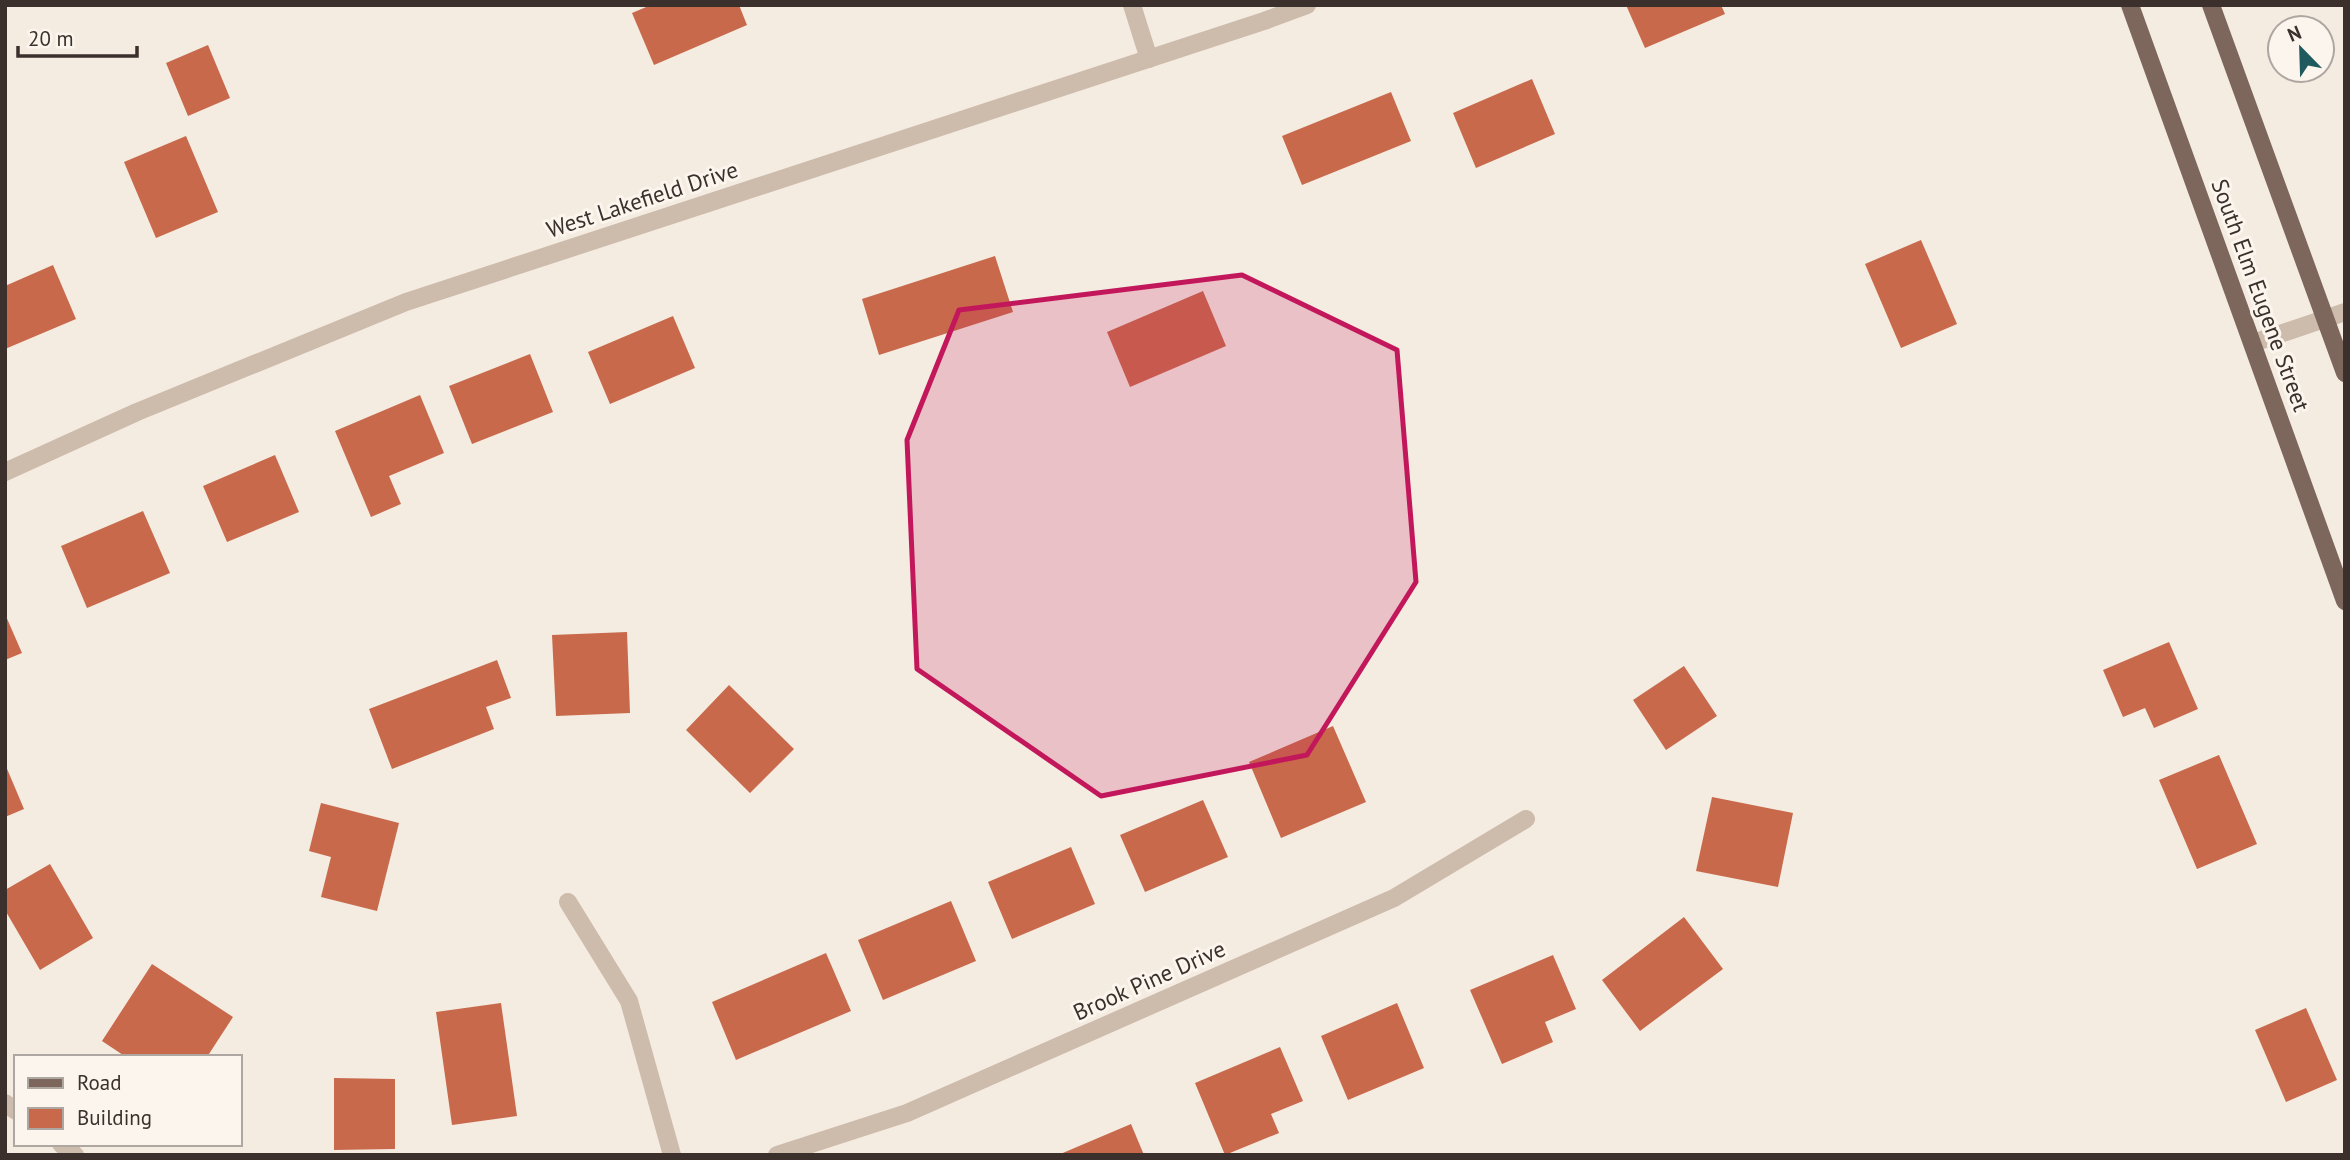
<svg xmlns="http://www.w3.org/2000/svg" width="2350" height="1160" font-family="'PT Sans',sans-serif">
  <style>
    .building { fill: #c8694b }
    .lines { fill: none; stroke-linecap: round; stroke-linejoin: round }
    .service { stroke: #cdbbac; stroke-width: 18 }
    .minor { stroke: #cdbbac; stroke-width: 18 }
    .primary { stroke: #7d675c; stroke-width: 18 }
    .marked { fill: #c2185b; fill-opacity: 0.2; stroke: #c2185b; stroke-width: 5; stroke-linejoin: round }
    .labels { text-anchor: middle; dominant-baseline: central; stroke-width: 6; stroke-linejoin: round; paint-order: stroke }
    .street-label { font-size: 23px; fill: #3b302b; stroke: #fbf5ee }
  </style>
  <rect width="100%" height="100%" fill="#f4ebe1"/>
  <path class="building" d="M651 5H739L747 25 654 65 632 13Z
    M1626 5H1721L1725 14 1645 48Z
    M208 45 230 98 188 116 166 63Z
    M1532 79 1555 134 1476 168 1453 113Z
    M1391 92 1411 141 1302 185 1282 136Z
    M186 136 218 212 156 238 124 162Z
    M1921 240 1957 324 1901 348 1865 264Z
    M995 256 1013 312 879 355 862 299Z
    M53 265 76 319 5 349V286Z
    M1203 291 1226 346 1130 387 1107 332Z
    M673 316 695 368 610 404 588 352Z
    M530 354 553 412 472 444 449 386Z
    M420 395 444 453 389 476 401 504 371 517 335 431Z
    M275 455 299 512 227 542 203 486Z
    M143 511 170 573 87 608 61 546Z
    M5 614 22 653 5 660Z
    M627 632 630 713 556 716 552 635Z
    M2169 642 2198 709 2154 728 2145 708 2123 717 2103 670Z
    M497 660 511 698 486 707 494 729 392 769 369 709Z
    M1684 666 1717 716 1666 750 1633 700Z
    M729 685 794 749 750 793 686 730Z
    M1333 726 1366 802 1281 838 1249 762Z
    M2219 755 2257 844 2197 869 2159 780Z
    M5 764 24 809 5 817Z
    M1712 797 1793 813 1778 887 1696 871Z
    M1203 800 1228 857 1145 892 1120 835Z
    M321 803 399 823 377 911 321 897 331 857 309 851Z
    M1071 847 1095 904 1012 939 988 882Z
    M50 864 93 938 40 970 5 910V890Z
    M951 901 976 961 883 1000 858 940Z
    M1684 917 1723 969 1640 1031 1602 980Z
    M826 953 851 1011 736 1060 712 1002Z
    M1553 955 1576 1009 1545 1022 1553 1042 1502 1064 1470 990Z
    M152 964 233 1017 207 1057H126L102 1041Z
    M501 1003 517 1116 452 1125 436 1012Z
    M1397 1003 1424 1068 1348 1100 1321 1036Z
    M2306 1008 2337 1080 2286 1102 2255 1030Z
    M1280 1047 1303 1101 1271 1114 1279 1133 1225 1155 1195 1083Z
    M334 1078 395 1079V1149L334 1150Z
    M1131 1124 1144 1155H1058Z"/>
  <g class="lines">
    <path class="service" d="M1132 5 1149 59
      M2253 343 2345 312"/>
    <path class="minor" d="M5 472 137 412 406 302 1264 21 1307 5
      M568 902 629 1001 672 1155
      M5 1103 16 1111
      M61 1144 75 1155
      M777 1155 907 1113 1394 898 1526 819"/>
    <path class="primary" d="M2130 5 2345 601
      M2211 5 2345 373"/>
  </g>
  <path class="marked" d="M1242 275 1397 350 1416 582 1307 755 1101 796 917 669 907 440 959 310Z"/>
  <g class="labels">
    <g class="street-label">
      <text transform="translate(642 199) rotate(-18)">West Lakefield Drive</text>
      <text transform="translate(2261 295) rotate(70)">South Elm Eugene Street</text>
      <text transform="translate(1149 980) rotate(-24)">Brook Pine Drive</text>
    </g>
  </g>
  <rect width="2350" height="1160" fill="none" stroke="#3b302b" stroke-width="14"/>
  <rect x="14" y="1055" width="228" height="91" fill="#fbf5ee" stroke="#aea6a0" stroke-width="2"/>
  <rect x="28" y="1078" width="35" height="10" fill="#7d675c" stroke="#aea6a0" stroke-width="2"/>
  <text x="77" y="1090" font-size="21" fill="#3b302b">Road</text>
  <rect x="28" y="1108" width="35" height="21" fill="#c8694b" stroke="#aea6a0" stroke-width="2"/>
  <text x="77" y="1125" font-size="21" fill="#3b302b">Building</text>
  <g transform="translate(2301 49) rotate(337)"><circle r="33" fill="#fbf5ee" stroke="#aea6a0" stroke-width="2"/>
  <path d="M0-5L12 26L0 18L-12 26Z" fill="#1f5a5e"/>
  <text y="-10" font-size="19" font-weight="bold" text-anchor="middle" fill="#3b302b">N</text>
  </g>
  <path d="M18 46v10h119v-10" fill="none" stroke="#3b302b" stroke-width="3.5"/>
  <text x="28" y="46" font-size="21" fill="#3b302b" stroke="#fbf5ee" stroke-width="5" paint-order="stroke">20 m</text>
</svg>
